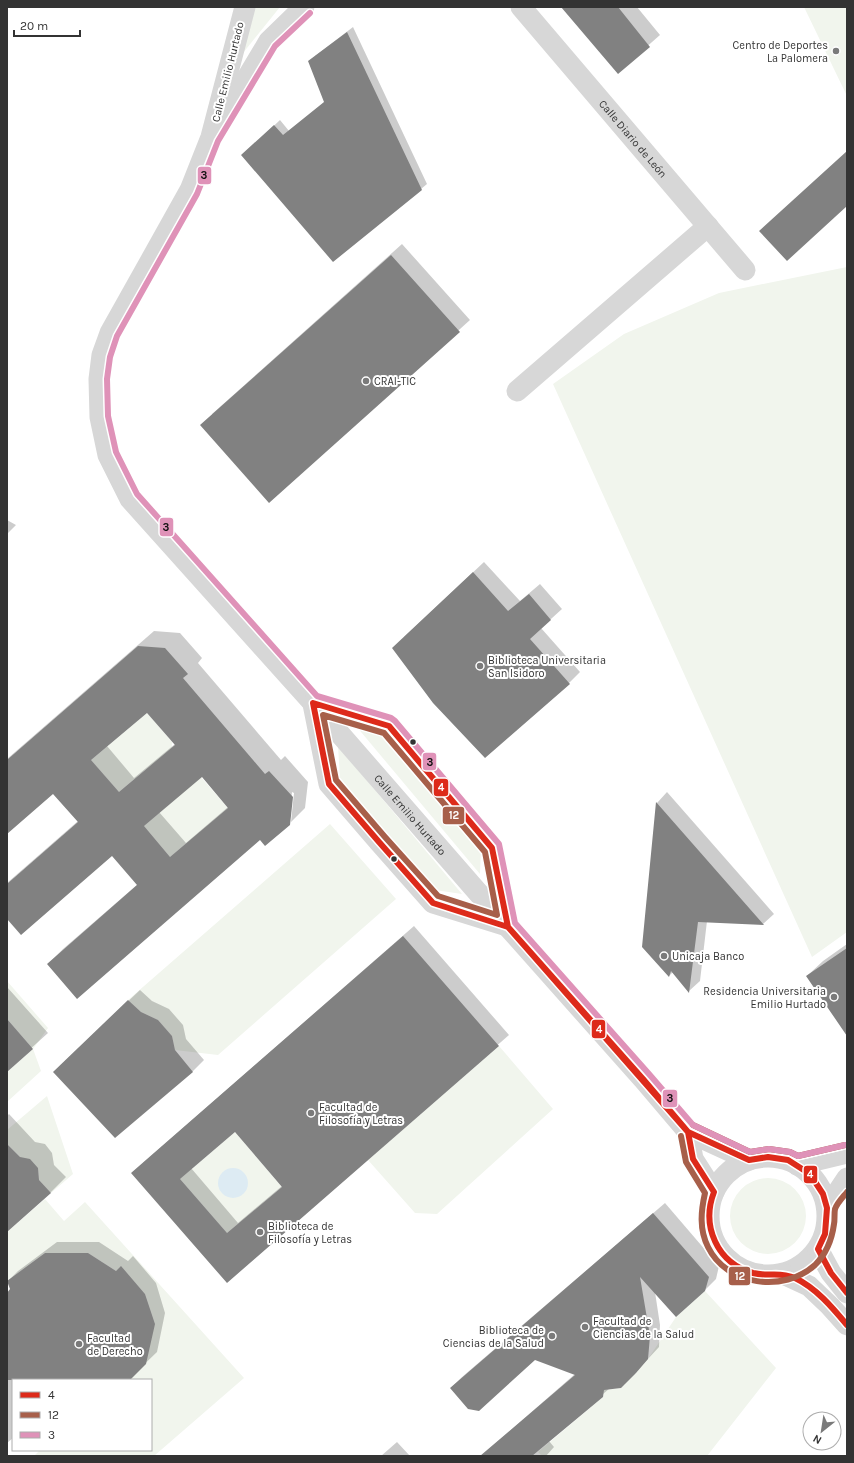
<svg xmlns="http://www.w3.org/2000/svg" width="854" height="1463" font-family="Karla,sans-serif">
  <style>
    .green { fill: #f1f5ed }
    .water { fill: #ddebf3 }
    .shadow { fill: #0003; fill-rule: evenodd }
    .building { fill: #818181; fill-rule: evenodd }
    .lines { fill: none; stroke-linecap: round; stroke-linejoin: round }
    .street { stroke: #d7d7d7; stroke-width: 21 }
    .bus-1-casing { stroke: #fff; stroke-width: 9 }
    .bus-2-casing { stroke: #fff; stroke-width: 9 }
    .bus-3-casing { stroke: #fff; stroke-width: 9 }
    .bus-1 { stroke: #dd2a1a; stroke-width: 6 }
    .bus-2 { stroke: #a75f4a; stroke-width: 6 }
    .bus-3 { stroke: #df92b8; stroke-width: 6 }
    .poi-dot { fill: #7a7a7a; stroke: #fff; stroke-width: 1.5 }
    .bus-dot { fill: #333; stroke: #fff; stroke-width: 1.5 }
    .labels { text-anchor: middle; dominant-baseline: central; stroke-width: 4; stroke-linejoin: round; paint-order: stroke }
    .poi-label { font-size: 11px; fill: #333; stroke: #fff; text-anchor: start }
    .street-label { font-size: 11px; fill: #333; stroke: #fff }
    .line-badge { stroke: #fff; stroke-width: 1.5 }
    .badge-label { font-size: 11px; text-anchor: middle; font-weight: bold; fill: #fff }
    .pale-badge-label { font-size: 11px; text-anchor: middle; font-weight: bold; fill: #111 }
  </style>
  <rect width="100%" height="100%" fill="#fff"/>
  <path class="green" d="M253 7H280L243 53Z
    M804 7H847V96Z
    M847 267V932L812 957 553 384 624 334 719 293Z
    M147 713 172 742 171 763 200 776 228 808 170 857 144 826 178 797 151 765 119 792 91 760Z
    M356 726 387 733 481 847 480 874Z
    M338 746 462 894 435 890 340 778Z
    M330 824 396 899 218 1055 175 1050 172 1036 158 1020 141 1012 128 1000Z
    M7 981 48 1028 33 1049 41 1071 7 1102V1072L33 1049 7 1019Z
    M499 1046 553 1109 437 1214 415 1213 368 1160Z
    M47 1096 73 1174 51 1193 39 1180 38 1169 20 1157 7 1144V1130Z
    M235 1132 282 1187 227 1233 180 1179Z
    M730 1216a38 38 0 1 1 76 0a38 38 0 1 1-76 0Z
    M45 1199 64 1221 85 1202 244 1378 154 1456H34L40 1450H151V1380H130L155 1324 145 1294 121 1267 116 1271 88 1253H45L7 1281V1232Z
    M705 1291 776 1368 707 1456H542L538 1452 603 1397 604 1390 621 1388 636 1373 648 1359 676 1317Z"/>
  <path class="water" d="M218 1183a15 15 0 1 1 30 0a15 15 0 1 1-30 0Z"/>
  <path class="shadow" d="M562 7H637L660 35 618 72Z
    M353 27 427 184 421 189 248 150 280 120 289 131 325 102 315 56Z
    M402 244 470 320 269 501 212 414Z
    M7 520 16 525 7 534Z
    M484 562 520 601 540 584 562 609 541 628 580 672 569 683 404 637Z
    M154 631 180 633 202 658 198 663 281 760 285 756 308 782 305 808 291 822 294 793 292 792 289 823 260 839 48 964 63 949 138 884 112 855 7 918V883L78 821 53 792 7 833V759ZM148 711 175 744 134 778 107 746ZM202 776 228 807 186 843 159 812Z
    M667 792 774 914 763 924 707 921 700 981 689 991 673 972 669 976 643 947 657 803Z
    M414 926 509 1035 227 1282 143 1163ZM235 1131 282 1186 238 1223 191 1168Z
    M847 944V1034L807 976 823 961Z
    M7 987 48 1033 7 1070Z
    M140 990 152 1001 169 1009 183 1025 186 1039 204 1060 193 1071 115 1137 65 1061Z
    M9 1114 35 1142 45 1144 52 1153 54 1165 66 1177 51 1192 7 1230V1116Z
    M665 1203 719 1266 716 1279 704 1291 655 1292 660 1325 659 1347 635 1373 610 1388 549 1441 554 1447 546 1456H481L575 1374 535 1359 451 1388 462 1377Z
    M57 1242H99L128 1261 133 1256 156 1283 165 1313 157 1352 128 1380H13V1438L7 1443V1295L12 1289 8 1281 18 1271Z
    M397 1442 410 1456H381Z"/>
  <path class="building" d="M561 7H618L650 47 618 74Z
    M347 32 422 190 333 262 241 155 274 125 283 135 324 102 308 61Z
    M847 151V206L787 261 759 231Z
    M391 255 460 332 269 503 200 425Z
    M473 572 508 611 529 594 551 620 530 639 570 684 485 758 433 703 392 648Z
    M138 646 165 648 188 674 183 678 265 774 269 771 293 797 290 825 265 846 260 840 77 999 47 964 137 885 112 856 21 935 7 919V884L78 822 53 794 7 834V760ZM147 713 175 745 119 792 91 760ZM202 777 228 808 170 857 144 826Z
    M656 802 764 925 698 922 689 993 671 971 669 977 642 947Z
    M403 936 499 1046 227 1283 131 1173ZM235 1132 282 1187 227 1233 180 1179Z
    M847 948V1036L806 976Z
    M128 1000 141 1012 158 1020 172 1036 175 1050 193 1072 115 1138 53 1072Z
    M7 1019 33 1049 7 1072Z
    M7 1144 20 1157 30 1159 38 1168 39 1180 51 1193 7 1232Z
    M653 1213 709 1277 705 1291 676 1317 640 1277 650 1336 648 1359 636 1373 621 1388 604 1390 603 1397 532 1456H480L575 1375 535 1360 479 1411 468 1409 450 1388Z
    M45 1253H88L116 1271 121 1266 145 1294 155 1324 146 1364 130 1380H7V1293L10 1289 7 1281Z"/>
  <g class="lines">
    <g class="street">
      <path id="s1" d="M245 7 211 137 190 190 110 333 102 355 99 379 100 417 108 455 130 499 313 703 508 927 643 1079 688 1132 693 1159 714 1192"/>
      <path id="s2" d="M521 7 745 270"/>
      <path d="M223 118 269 41 304 7"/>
      <path d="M517 391 708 226"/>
      <path d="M313 703 389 726 492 848 508 926"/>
      <path d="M313 704 329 784 379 842 433 903 507 926"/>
      <path d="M688 1132 749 1160"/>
      <circle cx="768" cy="1216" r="59"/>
      <path d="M797 1165 847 1153"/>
      <path d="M827 1208 847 1178"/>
      <path d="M818 1249 831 1273 847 1293"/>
      <path d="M783 1274 809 1286 830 1306 847 1325"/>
    </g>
    <defs>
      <path id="bus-1" d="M313 703 389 726 492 848 508 927 433 903 379 842 329 784Z
        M508 927 643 1079 688 1132
        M508 927 688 1132
        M688 1132 749 1160 768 1157 788 1160 810 1174 823 1194 827 1208 825 1234 818 1249 831 1273 847 1293
        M688 1132 693 1159 714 1192C701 1226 717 1263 753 1273 769 1277 779 1271 795 1278 816 1288 832 1307 847 1325"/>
      <path id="bus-2" d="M323 715 384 733 485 852 497 915 438 896 385 837 336 780Z
        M693 1125 750 1152 769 1149 790 1152 798 1156 845 1145
        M681 1136 686 1162 705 1193C701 1211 699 1229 708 1247 727 1286 784 1293 815 1265 826 1254 832 1239 834 1224 835 1220 834 1214 835 1209 837 1203 843 1197 847 1192"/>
      <path id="bus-3" d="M310 13 275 46 218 141 197 194 117 336 110 357 107 379 108 416 116 452 137 494 317 696 391 718 395 721 499 844 515 923 649 1074 693 1125 750 1152 769 1149 790 1152 798 1156 845 1145"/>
    </defs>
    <use href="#bus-1" class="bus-1-casing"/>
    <use href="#bus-2" class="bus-2-casing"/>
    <use href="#bus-3" class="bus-3-casing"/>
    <use href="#bus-1" class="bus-1"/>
    <use href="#bus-2" class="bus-2"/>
    <use href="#bus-3" class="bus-3"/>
  </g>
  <g class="poi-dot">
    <circle cx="836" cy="51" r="4"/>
    <circle cx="366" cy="381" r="4"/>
    <circle cx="480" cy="666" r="4"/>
    <circle cx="664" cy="956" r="4"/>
    <circle cx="834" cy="997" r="4"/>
    <circle cx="311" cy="1113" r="4"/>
    <circle cx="260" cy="1232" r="4"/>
    <circle cx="585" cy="1327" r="4"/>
    <circle cx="552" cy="1336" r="4"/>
    <circle cx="79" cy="1344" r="4"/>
  </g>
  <g class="bus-dot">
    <circle cx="413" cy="742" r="3.5"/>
    <circle cx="394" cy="859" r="3.5"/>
  </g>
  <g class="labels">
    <g class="poi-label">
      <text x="828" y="45" text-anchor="end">Centro de Deportes<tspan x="828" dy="13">La Palomera</tspan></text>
      <text x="374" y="381">CRAI-TIC</text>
      <text x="488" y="660">Biblioteca Universitaria<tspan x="488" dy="13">San Isidoro</tspan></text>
      <text x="672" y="956">Unicaja Banco</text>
      <text x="826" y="991" text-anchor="end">Residencia Universitaria<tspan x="826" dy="13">Emilio Hurtado</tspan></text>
      <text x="319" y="1107">Facultad de<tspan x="319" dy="13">Filosofía y Letras</tspan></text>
      <text x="268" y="1226">Biblioteca de<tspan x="268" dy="13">Filosofía y Letras</tspan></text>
      <text x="593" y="1321">Facultad de<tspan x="593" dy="13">Ciencias de la Salud</tspan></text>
      <text x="544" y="1330" text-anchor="end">Biblioteca de<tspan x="544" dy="13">Ciencias de la Salud</tspan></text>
      <text x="87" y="1338">Facultad<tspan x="87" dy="13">de Derecho</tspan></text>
    </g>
    <g class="street-label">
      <text transform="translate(228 72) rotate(-76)">Calle Emilio Hurtado</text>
      <text stroke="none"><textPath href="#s2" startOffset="173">Calle Diario de León</textPath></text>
      <text stroke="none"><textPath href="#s1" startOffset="951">Calle Emilio Hurtado</textPath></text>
    </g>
  </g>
  <g class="line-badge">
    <rect x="197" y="166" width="15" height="19" rx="4" fill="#df92b8"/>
    <rect x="159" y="517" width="15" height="20" rx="4" fill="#df92b8"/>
    <rect x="422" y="752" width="15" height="19" rx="4" fill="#df92b8"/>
    <rect x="433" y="778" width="16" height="19" rx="4" fill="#dd2a1a"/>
    <rect x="442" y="806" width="23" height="19" rx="4" fill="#a75f4a"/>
    <rect x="591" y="1019" width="15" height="20" rx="4" fill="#dd2a1a"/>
    <rect x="662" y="1089" width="16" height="19" rx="4" fill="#df92b8"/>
    <rect x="803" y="1165" width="15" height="19" rx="4" fill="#dd2a1a"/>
    <rect x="728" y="1266" width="23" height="20" rx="4" fill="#a75f4a"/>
  </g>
  <g class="badge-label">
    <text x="441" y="791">4</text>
    <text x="454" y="819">12</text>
    <text x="599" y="1033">4</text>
    <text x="810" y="1178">4</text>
    <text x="740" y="1280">12</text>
  </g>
  <g class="pale-badge-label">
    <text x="204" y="179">3</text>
    <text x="166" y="531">3</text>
    <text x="430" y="766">3</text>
    <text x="670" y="1102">3</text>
  </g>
  <rect width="854" height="1463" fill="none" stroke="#333333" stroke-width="16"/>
  <rect x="12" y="1379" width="140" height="72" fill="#ffffff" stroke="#adadad"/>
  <rect x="20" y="1392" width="20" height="6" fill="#dd2a1a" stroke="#adadad"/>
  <text x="48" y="1399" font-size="12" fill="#333333">4</text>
  <rect x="20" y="1412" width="20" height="6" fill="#a75f4a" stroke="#adadad"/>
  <text x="48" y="1419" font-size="12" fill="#333333">12</text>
  <rect x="20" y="1432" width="20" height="6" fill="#df92b8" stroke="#adadad"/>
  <text x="48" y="1439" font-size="12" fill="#333333">3</text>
  <g transform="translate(822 1431) rotate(210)"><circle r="19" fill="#ffffff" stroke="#adadad"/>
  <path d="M0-3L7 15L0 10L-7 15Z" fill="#7a7a7a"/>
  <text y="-6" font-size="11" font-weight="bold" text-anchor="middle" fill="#333333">N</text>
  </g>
  <path d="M14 30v6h66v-6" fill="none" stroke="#333333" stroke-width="2"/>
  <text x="20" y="30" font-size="12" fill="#333333" stroke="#ffffff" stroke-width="3" paint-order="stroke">20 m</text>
</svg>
